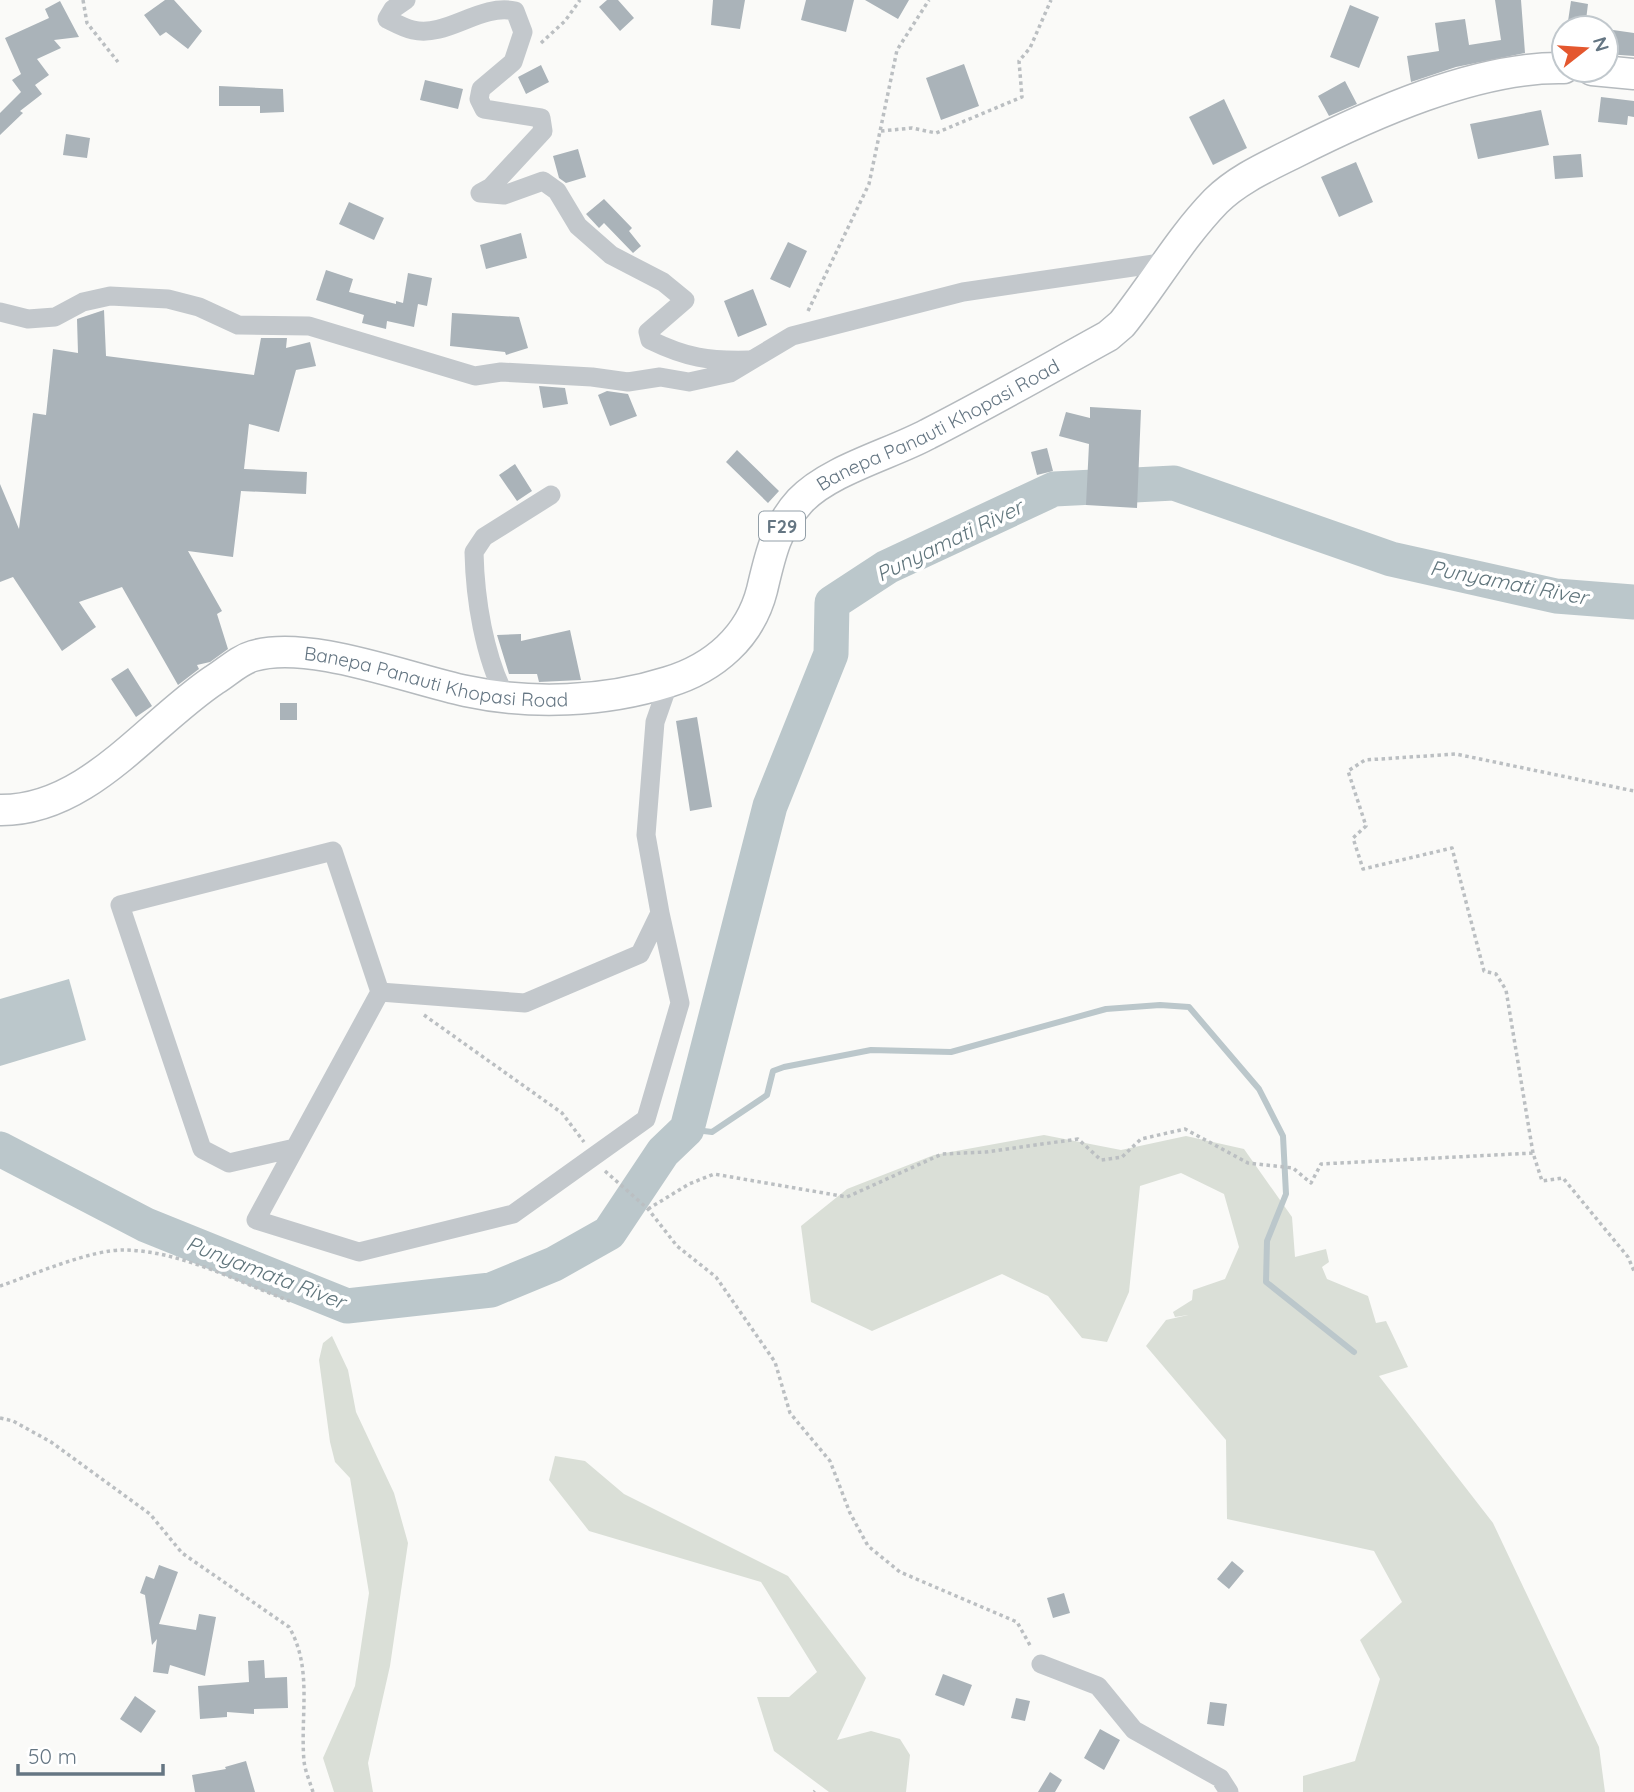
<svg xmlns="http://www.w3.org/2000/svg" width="1634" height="1792" font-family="Quicksand,sans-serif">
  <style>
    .green { fill: #dadfd7 }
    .water { fill: #bbc7cb }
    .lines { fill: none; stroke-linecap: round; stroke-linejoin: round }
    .stream { stroke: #bbc7cb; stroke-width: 6 }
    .river { stroke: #bbc7cb; stroke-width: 35 }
    .building { fill: #aab3b9 }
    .primary-casing { stroke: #b5babe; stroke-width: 33 }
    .path { stroke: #bbbfc2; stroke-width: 3.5; stroke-dasharray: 3.5 3.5; stroke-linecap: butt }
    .street { stroke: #c3c8cc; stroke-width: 19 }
    .primary { stroke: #fff; stroke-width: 30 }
    .labels { text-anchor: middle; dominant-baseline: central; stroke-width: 7; stroke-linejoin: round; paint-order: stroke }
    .shield { fill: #fff; stroke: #939fa8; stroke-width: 2 }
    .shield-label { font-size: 18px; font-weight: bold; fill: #657683 }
    .street-label { font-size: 19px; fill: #657683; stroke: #fff }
    .water-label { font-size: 21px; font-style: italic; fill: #60757c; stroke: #fff }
  </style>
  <rect width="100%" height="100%" fill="#fafaf8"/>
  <path class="green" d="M1044 1135 1121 1150 1186 1136 1244 1149 1292 1217 1295 1257 1326 1249 1329 1262 1322 1267 1327 1279 1368 1296 1376 1323 1386 1321 1408 1367 1379 1376 1493 1523 1599 1747 1605 1792H1303V1776L1355 1761 1380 1679 1360 1640 1402 1602 1374 1551 1227 1519 1226 1440 1146 1346 1166 1320 1188 1315 1175 1317 1173 1312 1192 1300 1193 1290 1225 1279 1239 1247 1224 1194 1181 1173 1140 1186 1129 1292 1107 1342 1082 1338 1048 1296 1002 1274 872 1331 811 1302 801 1226 847 1189 934 1155Z
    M332 1336 348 1370 356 1412 394 1493 408 1543 390 1666 368 1763 373 1792H334L323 1758 355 1686 369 1593 350 1478 335 1462 330 1442 319 1360 323 1343Z
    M555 1456 585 1461 624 1494 788 1576 866 1678 837 1740 871 1731 900 1739 910 1755 906 1792H829L774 1751 757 1697H789L817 1672 761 1582 589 1531 549 1480Z"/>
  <path class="water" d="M69 979 86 1040 0 1066V999Z"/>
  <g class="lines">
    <path class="stream" d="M687 1129 712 1132 767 1095 773 1071 784 1067 871 1050 951 1052 1106 1009 1160 1005 1189 1007 1259 1089 1283 1136 1286 1194 1267 1241 1266 1282 1354 1352"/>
    <path class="river" d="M0 1149 146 1225 347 1306 491 1290 554 1264 609 1233 663 1152 687 1129 770 806 831 654 832 603 887 567 1054 489 1174 483 1391 559 1556 596 1634 602"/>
  </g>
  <path class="building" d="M165 0H174L202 31 188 49 166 32 160 36 144 15Z
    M607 0H618L634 18 620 31 599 7Z
    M713 0H745L740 29 711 25Z
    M806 0H854L846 32 801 20Z
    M865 0H909L898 19Z
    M1495 0H1521L1525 53 1456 67 1411 82 1407 56 1439 51 1435 23 1465 19 1469 45 1501 40Z
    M60 1 79 37 54 40 61 48 37 59 49 75 35 85 42 94 20 111 23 113 0 135V113L21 92 12 80 21 74 5 38 49 18 45 9Z
    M1571 1 1588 4 1585 28H1567Z
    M1350 5 1379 17 1359 68 1330 57Z
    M1606 29 1634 33V56L1606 54Z
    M964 64 979 106 941 120 926 78Z
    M541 65 549 82 526 94 518 77Z
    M425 80 463 89 458 109 420 100Z
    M1345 81 1357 104 1329 116 1318 96Z
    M219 86 283 89 284 112 260 113V106H219Z
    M1601 97 1634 101V117L1628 116 1627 125 1598 122Z
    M1224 99 1247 148 1213 165 1189 117Z
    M1541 110 1549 145 1478 159 1470 124Z
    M66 134 90 138 87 158 63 155Z
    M578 149 586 177 566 183 559 178 553 156Z
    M1581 154 1583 177 1555 179 1553 156Z
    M1356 162 1373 202 1339 217 1321 177Z
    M604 199 632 228 629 231 641 246 633 253 604 223 599 228 586 214Z
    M349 202 384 218 374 240 339 224Z
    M521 233 527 258 486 269 480 245Z
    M788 242 807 251 790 288 770 279Z
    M326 270 353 279 349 292 396 304V301L403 303 408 273 432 278 427 306 418 304 414 327 387 321 386 329 362 323 364 315 316 300Z
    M753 289 767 325 738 337 724 301Z
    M104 310 106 356 254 375 261 338H287L286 348 310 342 316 366 296 370 279 432 249 424 244 469 307 472 306 494 241 491 233 557 188 551 222 611 217 614 228 649 210 662 197 665 199 669 178 685 122 587 79 602 96 627 62 651 13 577 0 582V484L19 529 33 413 46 415 53 349 78 353 77 319Z
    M452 313 519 317 528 348 506 355 505 352 450 346Z
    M539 386 565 388 568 404 543 408Z
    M607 391 628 394 637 416 610 426 598 395Z
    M1090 407 1141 410 1137 508 1086 505 1089 444 1059 436 1066 412 1090 418Z
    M1047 448 1053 471 1037 475 1031 452Z
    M737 450 779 491 768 503 726 462Z
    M515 464 532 491 517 501 499 475Z
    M570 630 581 680 539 682 537 674H509L497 635 521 634V641Z
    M128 668 152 706 136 717 111 679Z
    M280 703H297V720H280Z
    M697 717 712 807 690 811 676 721Z
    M1232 1561 1244 1571 1229 1589 1217 1579Z
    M159 1565 178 1572 159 1624 196 1630 199 1614 216 1617 205 1676 170 1665 168 1674 153 1672 157 1639 152 1645 145 1595 140 1593 146 1576 154 1579Z
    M1064 1593 1070 1613 1053 1618 1047 1598Z
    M264 1660 265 1678 287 1677 288 1708 254 1709V1714L227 1712V1717L200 1719 198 1686 249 1682 248 1661Z
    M943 1674 972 1685 964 1706 935 1695Z
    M135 1696 156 1711 141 1733 120 1719Z
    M1016 1698 1030 1701 1025 1721 1011 1718Z
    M1210 1702 1227 1704 1224 1726 1207 1724Z
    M1100 1729 1120 1740 1104 1770 1084 1758Z
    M246 1761 255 1792H195L192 1775 226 1769 225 1767Z
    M1050 1772 1062 1780 1055 1792H1038Z"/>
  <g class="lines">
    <defs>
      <g id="primary">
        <path d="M1592 70 1634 74"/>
        <path id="s1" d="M0 810C87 811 147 725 214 680 227 672 239 660 253 656 308 639 409 679 466 691 531 705 605 702 668 682 714 668 750 637 762 590 770 556 776 527 800 501 829 470 891 454 928 434 989 403 1048 369 1108 336L1122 324C1154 284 1180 238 1216 201 1237 180 1266 167 1292 154 1369 115 1477 66 1564 68"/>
      </g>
    </defs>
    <use href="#primary" class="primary-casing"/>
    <path class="path" d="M83 0 87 23 118 62
      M541 43 565 21 580 0
      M881 131 912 128 936 133 1022 97 1019 61 1030 48 1051 0
      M808 311 869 184 897 50 929 0
      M424 1015 562 1113 584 1142
      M1533 1153 1506 990 1496 974 1484 971 1452 848 1363 869 1353 838 1366 826 1348 771 1365 760 1456 754 1634 791
      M605 1171 648 1209 677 1246 716 1277 775 1362 790 1413 830 1461 850 1513 868 1546 900 1572 1017 1622 1031 1647
      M648 1209 689 1184 714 1174 847 1197 942 1154 986 1152 1078 1139 1101 1160 1122 1157 1141 1139 1185 1129 1248 1163 1293 1168 1311 1183 1321 1164 1533 1153 1542 1181 1563 1178 1628 1257 1634 1271
      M0 1286C32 1275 92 1249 125 1250 181 1251 238 1282 290 1301
      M0 1418 13 1421 51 1442 150 1514 182 1553 289 1627C313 1668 300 1715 304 1761 305 1771 310 1782 313 1792
      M814 1792 815 1791"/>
    <path class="street" d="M406 0 393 9 387 19C395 23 404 28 413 30 447 38 480 3 515 11L523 32 513 62 481 89 479 99 484 109 541 118 543 131 491 187 480 193 504 195 543 181 557 191 578 226 611 255 663 282 685 300 648 332 650 340C687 358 708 361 749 360
      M0 312 28 319 55 317 83 302 110 296 168 299 199 307 238 325 309 326 475 376 501 372 592 377 628 382 660 377 689 382 730 373 792 336 963 292 1167 262
      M506 698C484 656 475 599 474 552L484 537 551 495
      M660 913 680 1003 646 1119 513 1214 359 1252 256 1220 380 992 295 1148 229 1163 202 1149 120 905 333 851 380 992 525 1003 640 954 660 913 646 835 655 722 669 682
      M1041 1664 1098 1686 1134 1730 1220 1778 1229 1792"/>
    <use href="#primary" class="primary"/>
  </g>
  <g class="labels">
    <rect class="shield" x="759" y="511.5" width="46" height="29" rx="5"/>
    <g class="shield-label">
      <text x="782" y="526">F29</text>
    </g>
    <g class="street-label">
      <text stroke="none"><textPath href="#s1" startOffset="1118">Banepa Panauti Khopasi Road</textPath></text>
      <text stroke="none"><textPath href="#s1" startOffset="488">Banepa Panauti Khopasi Road</textPath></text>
    </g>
    <g class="water-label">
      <text transform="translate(949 540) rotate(-26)">Punyamati River</text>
      <text transform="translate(1509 582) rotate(11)">Punyamati River</text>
      <text transform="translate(266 1272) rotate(21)">Punyamata River</text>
    </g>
  </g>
  <g transform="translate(1585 49) rotate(73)"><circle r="33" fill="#ffffff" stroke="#c1c8cd" stroke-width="2"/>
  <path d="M0-5L12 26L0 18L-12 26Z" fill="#e4572e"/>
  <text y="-10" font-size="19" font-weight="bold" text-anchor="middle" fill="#657683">N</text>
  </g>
  <path d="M18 1764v10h145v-10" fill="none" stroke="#657683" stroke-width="3.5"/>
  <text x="28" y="1764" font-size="21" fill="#657683" stroke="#ffffff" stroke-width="5" paint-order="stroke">50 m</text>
</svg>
